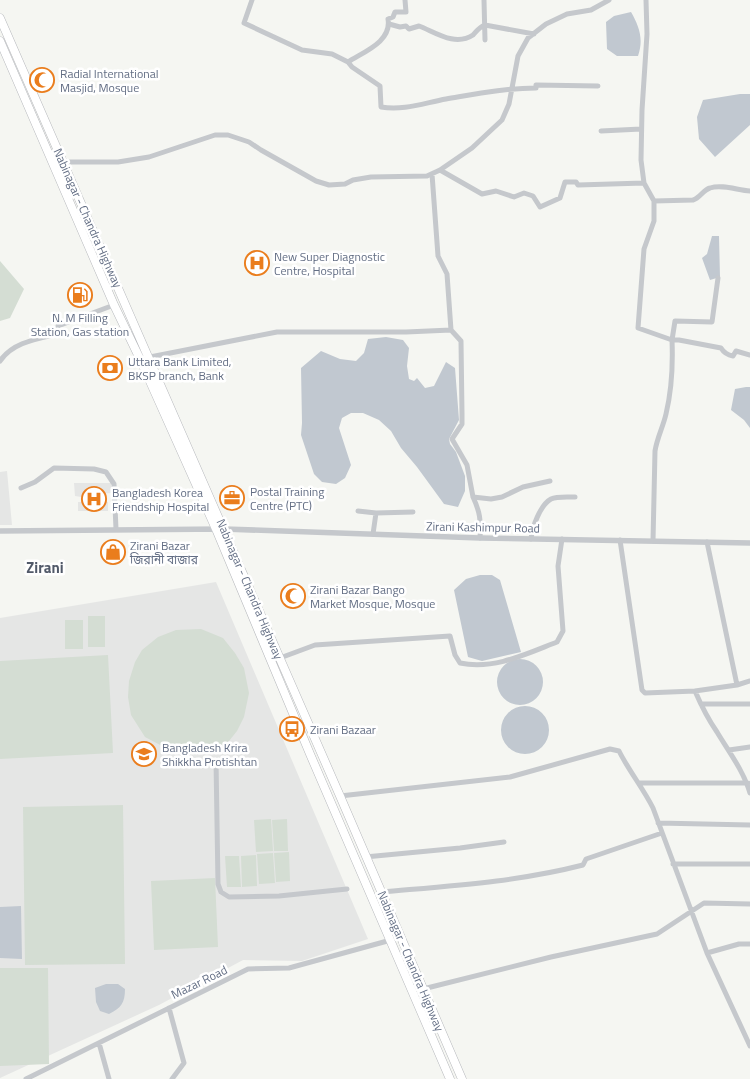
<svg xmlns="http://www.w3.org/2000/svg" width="750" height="1079" font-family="'Titillium Web','Noto Sans Bengali',sans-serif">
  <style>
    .built { fill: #e5e6e5 }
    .green { fill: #d4ddd3 }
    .water { fill: #c1c8d0 }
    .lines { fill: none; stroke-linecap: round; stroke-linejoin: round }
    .trunk-casing { stroke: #b7b9bd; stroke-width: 9 }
    .minor { stroke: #c5c8cc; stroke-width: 5 }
    .tertiary { stroke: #c5c8cc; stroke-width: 5.5 }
    .trunk { stroke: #fff; stroke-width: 8 }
    .labels { text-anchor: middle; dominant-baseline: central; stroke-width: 5; stroke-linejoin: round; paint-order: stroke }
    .poi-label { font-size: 12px; fill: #636e84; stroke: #fff; text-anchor: start }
    .street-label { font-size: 12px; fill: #636e84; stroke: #fff }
    .quarter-label { font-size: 15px; font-weight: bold; fill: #515969; stroke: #fff }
  </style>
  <rect width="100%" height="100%" fill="#f5f6f2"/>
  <path class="built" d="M7 471 12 525H0V472Z
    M74 483H111V493L99 494 100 501 108 502V511H78V502H88V498L75 496Z
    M216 582 368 939 302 961 243 960 159 1005 0 1078V618Z"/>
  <path class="green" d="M0 261 24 289 10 318 0 321Z
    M88 616H105V647H88Z
    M65 620H83V649H65Z
    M201 629 223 638 235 653 244 668 249 693 244 717 237 731 225 746 198 752 164 747 145 737 131 715 128 697 129 681 135 662 142 650 158 637 176 630Z
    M108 655 113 753 0 759V661Z
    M123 805 125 964 25 965 23 807Z
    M271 819 273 851 256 852 254 820Z
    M287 819 288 851H274L272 820Z
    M289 852 290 881 276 882 274 853Z
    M273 853 275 883 259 884 257 854Z
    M256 855 257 886 242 887 241 856Z
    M225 856H239L241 887H227Z
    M215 878 218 947 154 950 151 881Z
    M0 968H48L49 1064 0 1066Z"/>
  <path class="water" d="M631 12C639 26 644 39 638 56H617L607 49 606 22 614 16Z
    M740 94H750V125L715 157 699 139 697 117 703 100Z
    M712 236H719L720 277 710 280 702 258 707 254Z
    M386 337 403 340 409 348 407 366 409 379 414 381 417 378 425 388 434 386 446 362 455 368 459 420 449 439 450 444 456 452 465 476V491L458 507 444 504 417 467 401 448 391 431 379 420 363 413H351L342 418 339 428 351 465 345 478 336 484 322 482 314 474 301 435 302 423 301 368 321 351 340 359 356 361 364 353 368 339Z
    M746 387H750V428L744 420 731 410 735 389Z
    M480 575H492L500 580 521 652 482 661 468 657 454 590 466 579Z
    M497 682a23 23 0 1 1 46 0a23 23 0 1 1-46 0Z
    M501 730a24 24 0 1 1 48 0a24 24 0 1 1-48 0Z
    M21 906 22 959 0 958V907Z
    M106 984H118L125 989C125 1003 121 1008 109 1014L100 1011 96 1002 95 988Z"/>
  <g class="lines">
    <defs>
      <path id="trunk" d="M0 18 340 796 462 1079
        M0 41 114 305 140 359 216 529 310 754 450 1079"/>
    </defs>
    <use href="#trunk" class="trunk-casing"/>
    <path class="minor" d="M252 0 244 23 302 50 332 54 348 62C363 52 392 42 388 19L393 17 395 12H406L405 0
      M484 0 485 40
      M646 0 647 34 642 110 641 160 644 183 654 201V221L644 249 638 328 672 340C673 365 672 389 666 414 663 427 657 438 655 451L653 541
      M389 24 400 27 406 26 409 29 419 26C435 32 455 47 473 35 477 31 479 27 485 25L534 34
      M348 62 352 67 380 86 381 107C403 111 424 103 446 99 476 94 506 88 536 88V85L598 86
      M601 131 641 129
      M63 162H118L149 157 215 135H228L249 142 261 150 316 181 329 185 345 184 353 180 371 177 427 176 440 170 472 148 502 120 509 104 518 56 528 38 546 24 567 14 591 10 609 0
      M440 170 482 194 496 191 514 197 524 193 533 196 540 207 560 198 565 182H576L578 185 644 183
      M432 174 438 256 447 274 451 330
      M654 201 693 200C700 198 703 190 710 188 722 184 737 190 750 191
      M718 278 712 322 675 321 672 340H679L721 348C724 353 727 355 733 356L736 351 750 355
      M145 358 277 332H406L451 330 461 341 462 414V424L452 439 467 465 473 497 491 499 502 497 523 487 550 481
      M0 361C13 342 37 339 58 334V326L114 305
      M21 488 35 482 54 468 94 469 106 472 114 484 116 529
      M473 497C480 512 481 520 480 538
      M358 511 376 513
      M373 534 376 513 413 512
      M531 539C532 528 540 505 551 499 557 496 568 497 575 497
      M620 540 642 690 645 693 695 691
      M707 542 737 685 695 691C701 705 708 719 717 732 729 752 743 770 750 793
      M280 658 315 645 450 636 455 655 460 663C494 670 526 654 557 642L563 631 558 566 562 539
      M737 685 750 681
      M701 704H750
      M729 750 750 747
      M216 760 218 884 221 892 229 897 279 896 347 889
      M639 783H748
      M340 796 510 777 610 749 619 751C629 771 643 788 653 808L707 953 750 1046
      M658 823 750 825
      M365 857 460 848 504 842
      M673 864H750
      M382 892C449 886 517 882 583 865L586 859 662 833
      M707 953 739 944H750
      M423 989 551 957 657 934 704 903 750 904
      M169 1008 184 1063 172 1079
      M99 1043 109 1079
      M26 1079 248 969 289 968 391 940"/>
    <path class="tertiary" d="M0 531 224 529 480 538 750 543"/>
    <use href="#trunk" class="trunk"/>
  </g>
  <defs>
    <symbol id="mosque-ring" viewBox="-11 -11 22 22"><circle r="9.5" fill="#fff" stroke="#ea7d1d" stroke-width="1.5"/><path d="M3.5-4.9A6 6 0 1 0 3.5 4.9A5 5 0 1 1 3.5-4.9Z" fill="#ea7d1d"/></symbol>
    <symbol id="hospital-ring" viewBox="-11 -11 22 22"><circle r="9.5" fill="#fff" stroke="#ea7d1d" stroke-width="1.5"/><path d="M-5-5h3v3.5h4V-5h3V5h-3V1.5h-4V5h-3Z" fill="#ea7d1d"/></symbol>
    <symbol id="fuel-ring" viewBox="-11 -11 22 22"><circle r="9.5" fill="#fff" stroke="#ea7d1d" stroke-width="1.5"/><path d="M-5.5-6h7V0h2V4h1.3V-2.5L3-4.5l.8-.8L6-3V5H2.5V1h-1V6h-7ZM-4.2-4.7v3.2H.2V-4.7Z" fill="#ea7d1d"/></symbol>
    <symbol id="bank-ring" viewBox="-11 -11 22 22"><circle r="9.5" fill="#fff" stroke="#ea7d1d" stroke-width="1.5"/><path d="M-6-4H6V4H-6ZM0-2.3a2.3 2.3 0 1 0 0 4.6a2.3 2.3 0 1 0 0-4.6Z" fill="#ea7d1d"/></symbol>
    <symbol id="office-ring" viewBox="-11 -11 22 22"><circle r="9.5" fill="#fff" stroke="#ea7d1d" stroke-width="1.5"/><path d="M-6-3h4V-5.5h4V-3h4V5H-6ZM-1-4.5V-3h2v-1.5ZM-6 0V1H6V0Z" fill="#ea7d1d"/></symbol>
    <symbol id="shop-ring" viewBox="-11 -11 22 22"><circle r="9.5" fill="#fff" stroke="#ea7d1d" stroke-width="1.5"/><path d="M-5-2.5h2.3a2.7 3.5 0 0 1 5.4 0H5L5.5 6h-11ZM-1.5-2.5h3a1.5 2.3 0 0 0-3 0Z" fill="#ea7d1d"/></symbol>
    <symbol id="bus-ring" viewBox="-11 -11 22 22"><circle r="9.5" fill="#fff" stroke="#ea7d1d" stroke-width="1.5"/><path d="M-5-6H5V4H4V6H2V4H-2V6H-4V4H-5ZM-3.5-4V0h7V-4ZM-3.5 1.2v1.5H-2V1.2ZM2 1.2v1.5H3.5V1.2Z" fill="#ea7d1d"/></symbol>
    <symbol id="university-ring" viewBox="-11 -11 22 22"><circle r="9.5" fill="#fff" stroke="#ea7d1d" stroke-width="1.5"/><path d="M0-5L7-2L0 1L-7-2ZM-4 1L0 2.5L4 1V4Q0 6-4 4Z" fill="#ea7d1d"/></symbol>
  </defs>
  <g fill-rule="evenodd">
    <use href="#mosque-ring" x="28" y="66" width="28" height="28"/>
    <use href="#hospital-ring" x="243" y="249" width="28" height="28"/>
    <use href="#fuel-ring" x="66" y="281" width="28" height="28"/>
    <use href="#bank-ring" x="96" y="354" width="28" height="28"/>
    <use href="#office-ring" x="218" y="484" width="28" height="28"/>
    <use href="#hospital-ring" x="80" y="485" width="28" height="28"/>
    <use href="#shop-ring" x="99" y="538" width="28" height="28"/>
    <use href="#mosque-ring" x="279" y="582" width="28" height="28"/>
    <use href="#bus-ring" x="278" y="715" width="28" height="28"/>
    <use href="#university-ring" x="130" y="740" width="28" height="28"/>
  </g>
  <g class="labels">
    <g class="poi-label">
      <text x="60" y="73">Radial International<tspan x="60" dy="14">Masjid, Mosque</tspan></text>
      <text x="274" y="256">New Super Diagnostic<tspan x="274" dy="14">Centre, Hospital</tspan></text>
      <text x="80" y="317" text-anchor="middle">N. M Filling<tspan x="80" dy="14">Station, Gas station</tspan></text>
      <text x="128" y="361">Uttara Bank Limited,<tspan x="128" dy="14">BKSP branch, Bank</tspan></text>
      <text x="250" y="491">Postal Training<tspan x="250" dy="14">Centre (PTC)</tspan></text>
      <text x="112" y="492">Bangladesh Korea<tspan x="112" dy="14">Friendship Hospital</tspan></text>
      <text x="130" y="545">Zirani Bazar<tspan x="130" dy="14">জিরানী বাজার</tspan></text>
      <text x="310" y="589">Zirani Bazar Bango<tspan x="310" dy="14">Market Mosque, Mosque</tspan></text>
      <text x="310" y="729">Zirani Bazaar</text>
      <text x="162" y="747">Bangladesh Krira<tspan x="162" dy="14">Shikkha Protishtan</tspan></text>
    </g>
    <g class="street-label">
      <text transform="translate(88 218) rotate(66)">Nabinagar - Chandra Highway</text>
      <text transform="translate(483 527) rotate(1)">Zirani Kashimpur Road</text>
      <text transform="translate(250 589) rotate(67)">Nabinagar - Chandra Highway</text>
      <text transform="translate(411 961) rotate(67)">Nabinagar - Chandra Highway</text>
      <text transform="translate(199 982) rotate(-26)">Mazar Road</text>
    </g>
    <g class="quarter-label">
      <text x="45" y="567">Zirani</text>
    </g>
  </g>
</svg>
